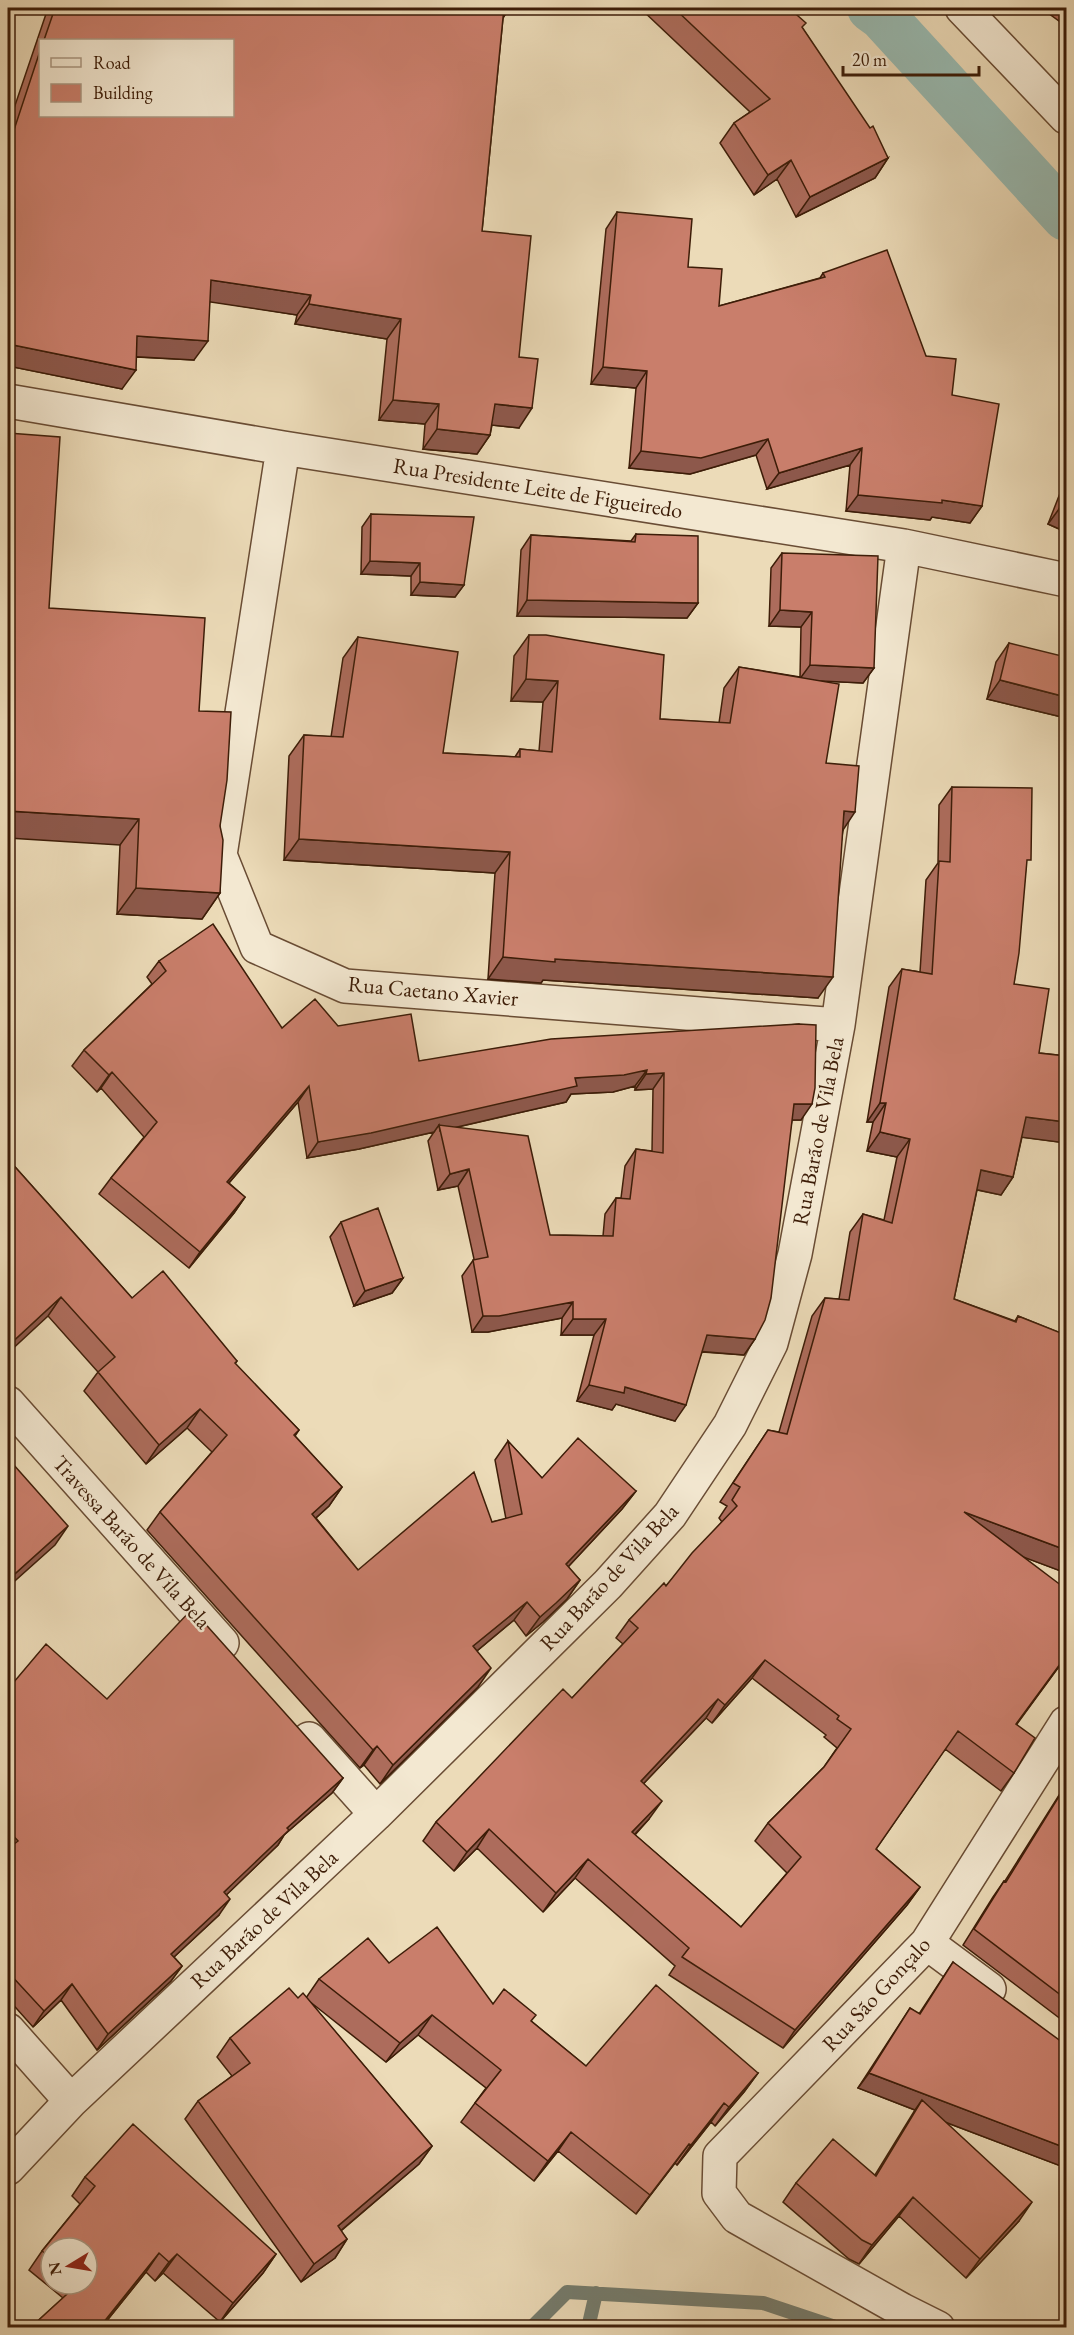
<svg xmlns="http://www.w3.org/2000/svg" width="1074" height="2335" font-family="'EB Garamond',serif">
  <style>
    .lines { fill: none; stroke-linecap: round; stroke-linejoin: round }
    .stream { stroke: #747c6e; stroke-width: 14 }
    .canal { stroke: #99bbb2; stroke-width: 48 }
    .minor-casing { stroke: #694c34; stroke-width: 36 }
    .minor { stroke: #f3e8d1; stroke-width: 33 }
    .wall { fill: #ad6c5c; stroke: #3d1d08; stroke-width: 1.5; fill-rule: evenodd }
    .shaded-wall { fill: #8d584b; stroke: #3d1d08; stroke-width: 1.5 }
    .building { fill: #c97e6b; stroke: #3d1d08; stroke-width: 1.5; fill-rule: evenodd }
    .labels { text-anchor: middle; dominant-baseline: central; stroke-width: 5; stroke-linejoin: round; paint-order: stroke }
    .street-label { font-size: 22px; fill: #3d1d08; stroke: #f3e8d1 }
  </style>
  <rect width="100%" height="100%" fill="#ecdbb8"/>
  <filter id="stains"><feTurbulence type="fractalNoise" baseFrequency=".00333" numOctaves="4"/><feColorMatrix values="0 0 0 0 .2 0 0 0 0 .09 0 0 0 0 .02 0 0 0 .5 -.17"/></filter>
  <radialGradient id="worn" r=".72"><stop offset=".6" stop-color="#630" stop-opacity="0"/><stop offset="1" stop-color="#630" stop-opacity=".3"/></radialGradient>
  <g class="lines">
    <path class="stream" d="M531 2328 567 2292 763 2303 838 2328
      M588 2328 596 2293"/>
    <path class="canal" d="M871 8 882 16 1066 217"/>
    <defs>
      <path id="minor" d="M962 8 1066 117
        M8 401 283 448 904 546 1066 580
        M283 448 220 855 257 947 345 986 838 1025
        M8 1403 222 1643
        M309 1739 376 1814
        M927 1943 989 1989
        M8 2030 71 2101
        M8 2168 71 2101 376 1814 608 1584 670 1515 730 1425 771 1343 795 1254 838 1025 904 546
        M938 2328 902 2310 737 2217 719 2193 720 2156 927 1943 1066 1723"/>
    </defs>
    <use href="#minor" class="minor-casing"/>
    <use href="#minor" class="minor"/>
  </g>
  <path class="wall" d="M48 8H509L503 18 482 231 519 357V428L492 425 490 435 477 454 423 449 425 424 379 420 387 339 295 324 297 315 210 301 194 360 136 357 122 389 8 366V126ZM40 40H232L40 116Z
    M640 8H789L888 158 875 178 796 217 777 179 754 195 720 143 734 123 750 112Z
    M1041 8H1066V26Z
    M617 212 688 267 719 306 820 278 823 273 926 356 952 395 982 506 970 523 932 517 930 520 846 511 850 465 767 489 756 455 690 474 629 468 636 388 591 384 606 229Z
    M1066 478V532L1048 524Z
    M371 514 464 585 455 597 411 595V576L361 574 362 527Z
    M636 534 698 603 687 618 517 616 521 550 531 535 631 541Z
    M782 553 874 668 863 683 825 681 826 763 843 830 818 998 543 980 541 983 488 979 495 873 284 860 289 756 304 735 331 737 343 658 358 637 443 753 515 757 520 749 539 751 543 702 511 701 514 656 529 635 660 719 719 723 724 688 739 667 800 677 801 627 769 626 771 568Z
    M49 608 199 711 220 826V893L202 919 117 914 120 845Z
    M1009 643 1066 718 987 699 996 662Z
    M952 787 1026 866 1014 984 1039 1053 1066 1056V1143L1022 1137 1013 1177 1001 1195 977 1190 954 1299 1015 1321 1018 1316 1065 1335 1066 1332V1573L1024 1557 1066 1657 1017 1724 1014 1773 1001 1791 945 1749 876 1849 920 1887 907 1905 783 2048 669 1975 675 1966 575 1878 543 1912 477 1848 454 1871 423 1841 436 1822 572 1698 623 1644 616 1638 629 1620 666 1586 722 1522 719 1518 727 1506 720 1502 768 1430 779 1432 812 1316 825 1298 839 1299 850 1232 863 1214 884 1220 897 1157 867 1151 873 1122H867L889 987 902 969 920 972 926 880 938 863 939 805ZM752 1678 826 1735 824 1737 837 1748 824 1767 768 1823 755 1841 787 1873 741 1927 635 1835 649 1819 644 1783 706 1718 712 1723Z
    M159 961 282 1028 338 1026 419 1061 799 1024 801 1120H792L755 1339 744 1355 702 1352 675 1421 616 1404 612 1410 577 1401 594 1335H561L562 1318 488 1332H472L462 1276 474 1259 458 1186 438 1190 428 1141 434 1132 359 1149 307 1158 298 1102 229 1183 245 1197 234 1213 189 1268 99 1194 111 1178 144 1137 101 1088 97 1092 72 1066 84 1050 152 984 147 977ZM635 1086V1090L653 1089 652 1151 636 1149 625 1166 621 1198H616L605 1214 603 1236 550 1235 457 1127 566 1102 571 1094 613 1092Z
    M8 1159 132 1298 237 1361 235 1364 299 1430 295 1436 342 1487 329 1506 316 1518 358 1570 492 1522 506 1519 495 1460 508 1441 542 1478 636 1491 622 1509 568 1567 580 1580 567 1599 543 1622 526 1636 514 1620 477 1651 478 1687 380 1784 364 1765 360 1768 147 1530 160 1512 212 1452 187 1428 146 1464 84 1391 98 1372 48 1316Z
    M341 1222 403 1278 392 1293 354 1306 330 1237Z
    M8 1689 107 1699 343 1778 332 1793 284 1835 278 1845 226 1895 219 1915 174 1957 182 1966 171 1981 97 2050 61 2000 33 2027 8 1999Z
    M1066 1784V2023L963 1945 993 1897 1004 1881H1005Z
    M953 1962 1060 2096 1066 2168 945 2122 1019 2221 966 2278 899 2216 859 2264 849 2259 783 2202 796 2183 875 2175 915 2110 858 2088 910 2008 919 2014Z
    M389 1963 493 2004 531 2021 586 2066 758 2073 744 2092 715 2126 711 2122 677 2165 675 2163 636 2214 558 2151 534 2181 461 2122 486 2088 418 2035 386 2062 309 2001 432 2146 419 2164 341 2231 347 2239 335 2258 301 2282 185 2119 198 2101 232 2076 217 2057 230 2038 298 1998H306L319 1979Z
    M85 2177 276 2254 263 2273 220 2322 163 2273 155 2281 146 2272 101 2328H30L63 2298 29 2270 42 2251 80 2204 72 2196ZM51 2248 87 2284H51Z"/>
  <path class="shaded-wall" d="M504 8 509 9 495 29Z
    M888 158 875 178 796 217 810 197Z
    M791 160 777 179 754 195 768 175Z
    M211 280 311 295 297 315 197 300Z
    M309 304 401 319 387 339 295 324Z
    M137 336 208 341 194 360 123 356Z
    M8 344 136 370 122 389 8 366Z
    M603 367 647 371 636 388 591 384Z
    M393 400 439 404 425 424 379 420Z
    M495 404 532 408 519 428 481 424Z
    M437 429 490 435 477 454 423 449Z
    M768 439 756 455 690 474 629 468 641 451Z
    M862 448 850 465 767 489 779 473Z
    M858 495 942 500 982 506 970 523 932 517 930 520 846 511Z
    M1059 509 1066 512V532L1048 524Z
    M370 561 420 563 411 576 361 574Z
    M420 582 464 585 455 597 411 595Z
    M527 600 698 603 687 618 517 616Z
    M780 610 812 612 801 627 769 626Z
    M810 665 874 668 863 683 799 680Z
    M526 679 558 681 543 702 511 701Z
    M1000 680 1066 697V718L987 699Z
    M8 811 139 819 120 845 8 838Z
    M844 811 855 812 841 833Z
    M299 839 510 852 495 873 284 860Z
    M136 888 220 893 202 919 117 914Z
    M503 957 555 959 833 977 818 998 543 980 541 983 488 979Z
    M647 1070 635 1086 613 1092 571 1094 566 1102 440 1131 439 1125 434 1132 359 1149 307 1158 318 1142 575 1078Z
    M112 1072 101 1088 97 1092 109 1075Z
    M664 1073 653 1089 635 1090 646 1074Z
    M309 1086 298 1102 216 1198 227 1182Z
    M880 1103H886L873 1122H867Z
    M794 1104H812L801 1120H782Z
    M1026 1117 1066 1122V1143L1013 1136Z
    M880 1132 910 1139 897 1157 867 1151Z
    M469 1169 458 1186 438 1190 450 1174Z
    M981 1170 1013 1177 1001 1195 969 1188Z
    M245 1197 234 1213 189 1268 200 1252Z
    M403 1278 392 1293 354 1306 365 1291Z
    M61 1297 48 1316 8 1353V1346Z
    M573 1302 562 1318 488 1332H472L483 1316Z
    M573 1319H606L594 1335H561Z
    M707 1335 755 1339 744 1355 696 1351Z
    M589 1385 625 1387 686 1405 675 1421 616 1404 612 1410 577 1401Z
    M200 1409 187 1428 146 1464 159 1445Z
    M342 1487 329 1506 299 1533 312 1514Z
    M636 1491 622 1509 553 1583 566 1564Z
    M964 1512 1066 1550V1573L951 1530Z
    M68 1526 55 1545 8 1587V1580Z
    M580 1580 567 1599 543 1622 526 1636 540 1617Z
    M527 1602 514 1620 460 1665 473 1646Z
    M1066 1656V1657L1003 1742 1016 1724Z
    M765 1660 752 1678 712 1723 725 1705Z
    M491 1668 478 1687 380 1784 393 1765Z
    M718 1699 706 1718 629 1799 641 1781Z
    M377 1746 364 1765 360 1768 373 1750Z
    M343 1778 332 1793 284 1835 278 1845 213 1908 224 1892 287 1828Z
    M662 1801 649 1819 619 1851 632 1832Z
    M489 1829 477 1848 454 1871 467 1852Z
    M588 1859 575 1878 543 1912 556 1893Z
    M920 1887 907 1905 783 2048 795 2030Z
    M230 1899 219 1915 160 1970 171 1954Z
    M182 1966 171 1981 97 2050 108 2034Z
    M72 1984 61 2000 33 2027 44 2011Z
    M432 2015 418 2035 386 2062 400 2043Z
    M758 2073 744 2092 715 2126 729 2107Z
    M869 2073 1066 2148V2168L916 2111 922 2100 915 2110 858 2088Z
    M724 2103 711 2122 677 2165 691 2145Z
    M571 2132 558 2151 534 2181 548 2161Z
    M689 2144 675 2163 636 2214 650 2195Z
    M432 2146 419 2164 325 2244 338 2226Z
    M913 2197 899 2216 859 2264 872 2245Z
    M1032 2202 1019 2221 966 2278 980 2259Z
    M347 2239 335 2258 301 2282 314 2264Z
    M159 2253 146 2272 101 2328H99Z
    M177 2254 163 2273 155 2281 169 2262Z
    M276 2254 263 2273 220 2322 233 2303Z"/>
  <path class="building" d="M55 8H509V9L504 8 482 231 531 236 519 357 538 359 532 408 495 404 490 435 437 429 439 404 393 400 401 319 309 304 311 295 211 280 208 341 137 336 136 370 8 344V148L40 51V116H232V40H44Z
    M674 8H789L806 23 802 27 870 128 873 126 888 158 810 197 791 160 768 175 734 123 770 99Z
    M617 212 692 219 688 267 722 269 719 306 825 277 823 273 887 250 926 356 956 359 952 395 999 404 982 506 942 500V503L858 495 862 448 779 473 768 439 701 458 641 451 647 371 603 367Z
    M8 433 60 437 49 608 205 618 199 711 231 712 227 780 220 826 223 840 220 893 136 888 139 819 8 811Z
    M1066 489V512L1059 509Z
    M371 514 474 517 464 585 420 582V563L370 561Z
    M636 534 698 536V603L527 600 531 535 635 542Z
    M782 553 878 556 874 668 810 665 812 612 780 610Z
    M529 635H546L664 655 660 719 730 723 739 667 839 684 826 763 859 766 855 812 844 811 833 977 555 959V962L503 957 510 852 299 839 304 735 343 737 358 637 458 652 443 753 520 757V749L552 752 558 681 526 679Z
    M1009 643 1066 657V697L1000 680Z
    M952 787 1032 788 1031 860H1027L1019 953 1014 984 1049 989 1039 1053 1066 1056V1122L1026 1117 1013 1177 981 1170 954 1299 1016 1322 1018 1316 1066 1335V1550L964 1512 1066 1589V1656L1016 1724 1035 1738 1014 1773 958 1731 876 1849 920 1887 795 2030 682 1957 689 1948 588 1859 556 1893 489 1829 467 1852 436 1822 563 1689 572 1698 638 1628 629 1620 664 1583 666 1586 692 1553 737 1506 732 1500 740 1487 733 1483 768 1430 787 1434 825 1298 849 1300 863 1214 892 1223 910 1139 880 1132 886 1103H880L902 969 932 974 939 861 950 862ZM765 1660 839 1716 837 1719 851 1729 824 1767 768 1823 801 1857 741 1927 632 1832 662 1801 641 1781 718 1699 725 1705Z
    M213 924 282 1028 315 999 338 1026 411 1014 419 1061 551 1039 799 1024 816 1025 815 1088 812 1104H794L771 1298 765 1320 755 1339 707 1335 686 1405 625 1387 624 1393 589 1385 606 1319H573V1302L499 1316H483L473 1260 488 1257 469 1169 450 1174 439 1125 528 1136 550 1235 613 1236 616 1198 630 1199 636 1149 663 1153 664 1073 646 1074 647 1070 624 1075 575 1078 577 1086 371 1133 318 1142 309 1086 227 1182 245 1197 200 1252 111 1178 157 1122 112 1072 109 1075 84 1050 166 971 159 961Z
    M8 1159 132 1298 163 1271 237 1361 235 1363 299 1430 294 1435 342 1487 312 1514 358 1570 474 1472 492 1522 522 1514 508 1441 542 1478 578 1438 636 1491 566 1564 580 1580 556 1603 540 1617 527 1602 473 1646 491 1668 393 1765 377 1746 373 1750 160 1512 227 1435 200 1409 159 1445 98 1372 115 1357 61 1297 8 1346Z
    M378 1208 403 1278 365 1291 341 1222Z
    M13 1464 68 1526 8 1580V1468Z
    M192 1609 343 1778 287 1828 289 1830 224 1892 230 1899 171 1954 182 1966 108 2034 72 1984 44 2011 8 1972V1849L18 1841 8 1830V1689L46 1644 107 1699Z
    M1066 1785V1999L974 1929 1004 1881 1006 1882Z
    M437 1927 493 2004 504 1989 536 2015 531 2021 586 2066 656 1985 758 2073 729 2107 724 2103 691 2145 689 2144 650 2195 571 2132 548 2161 475 2103 501 2070 432 2015 400 2043 319 1979 368 1938 389 1963Z
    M953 1962 1066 2045V2086L1060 2096 1066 2098V2148L869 2073 910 2008 920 2014Z
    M289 1988 298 1998 303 1993 432 2146 338 2226 347 2239 314 2264 198 2101 250 2063 230 2038Z
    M922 2100 1032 2202 980 2259 913 2197 872 2245 862 2240 796 2183 833 2139 876 2176Z
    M133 2124 276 2254 233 2303 177 2254 169 2262 159 2253 99 2328H30L78 2284H87V2248H51V2258L42 2251 95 2186 85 2177Z"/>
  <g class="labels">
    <g class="street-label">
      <text transform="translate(538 488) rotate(9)">Rua Presidente Leite de Figueiredo</text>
      <text transform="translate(433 991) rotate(5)">Rua Caetano Xavier</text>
      <text transform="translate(818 1131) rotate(-79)">Rua Barão de Vila Bela</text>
      <text transform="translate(132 1542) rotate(48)">Travessa Barão de Vila Bela</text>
      <text transform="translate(609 1577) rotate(-47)">Rua Barão de Vila Bela</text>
      <text transform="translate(264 1919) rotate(-43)">Rua Barão de Vila Bela</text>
      <text transform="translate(876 1994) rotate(-47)">Rua São Gonçalo</text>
    </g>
  </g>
  <rect width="1074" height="2335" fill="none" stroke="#ecdbb8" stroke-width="30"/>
  <rect x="9" y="9" width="1056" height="2317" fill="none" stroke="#3d1d08" stroke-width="3"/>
  <rect x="15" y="15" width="1044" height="2305" fill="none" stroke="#3d1d08" stroke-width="1.5"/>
  <rect x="39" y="39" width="195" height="78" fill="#f3e8d1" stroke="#aa9781" stroke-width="1.5"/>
  <rect x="51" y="58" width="30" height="9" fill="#f3e8d1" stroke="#aa9781" stroke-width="1.5"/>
  <text x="93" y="69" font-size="18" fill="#3d1d08">Road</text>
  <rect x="51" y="84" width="30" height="18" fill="#c97e6b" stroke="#aa9781" stroke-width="1.5"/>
  <text x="93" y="99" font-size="18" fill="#3d1d08">Building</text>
  <g transform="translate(69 2266) rotate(259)"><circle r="28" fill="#f3e8d1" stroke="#aa9781" stroke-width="1.5"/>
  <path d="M0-4.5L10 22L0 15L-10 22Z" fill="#8f2418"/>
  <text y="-9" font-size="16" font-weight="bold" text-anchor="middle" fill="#3d1d08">N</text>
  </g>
  <path d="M843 66v9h136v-9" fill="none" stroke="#3d1d08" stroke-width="3"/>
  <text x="852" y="66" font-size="18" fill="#3d1d08" stroke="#f3e8d1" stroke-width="4.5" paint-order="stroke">20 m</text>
  <rect width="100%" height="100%" filter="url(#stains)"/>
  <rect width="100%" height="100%" fill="url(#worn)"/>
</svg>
